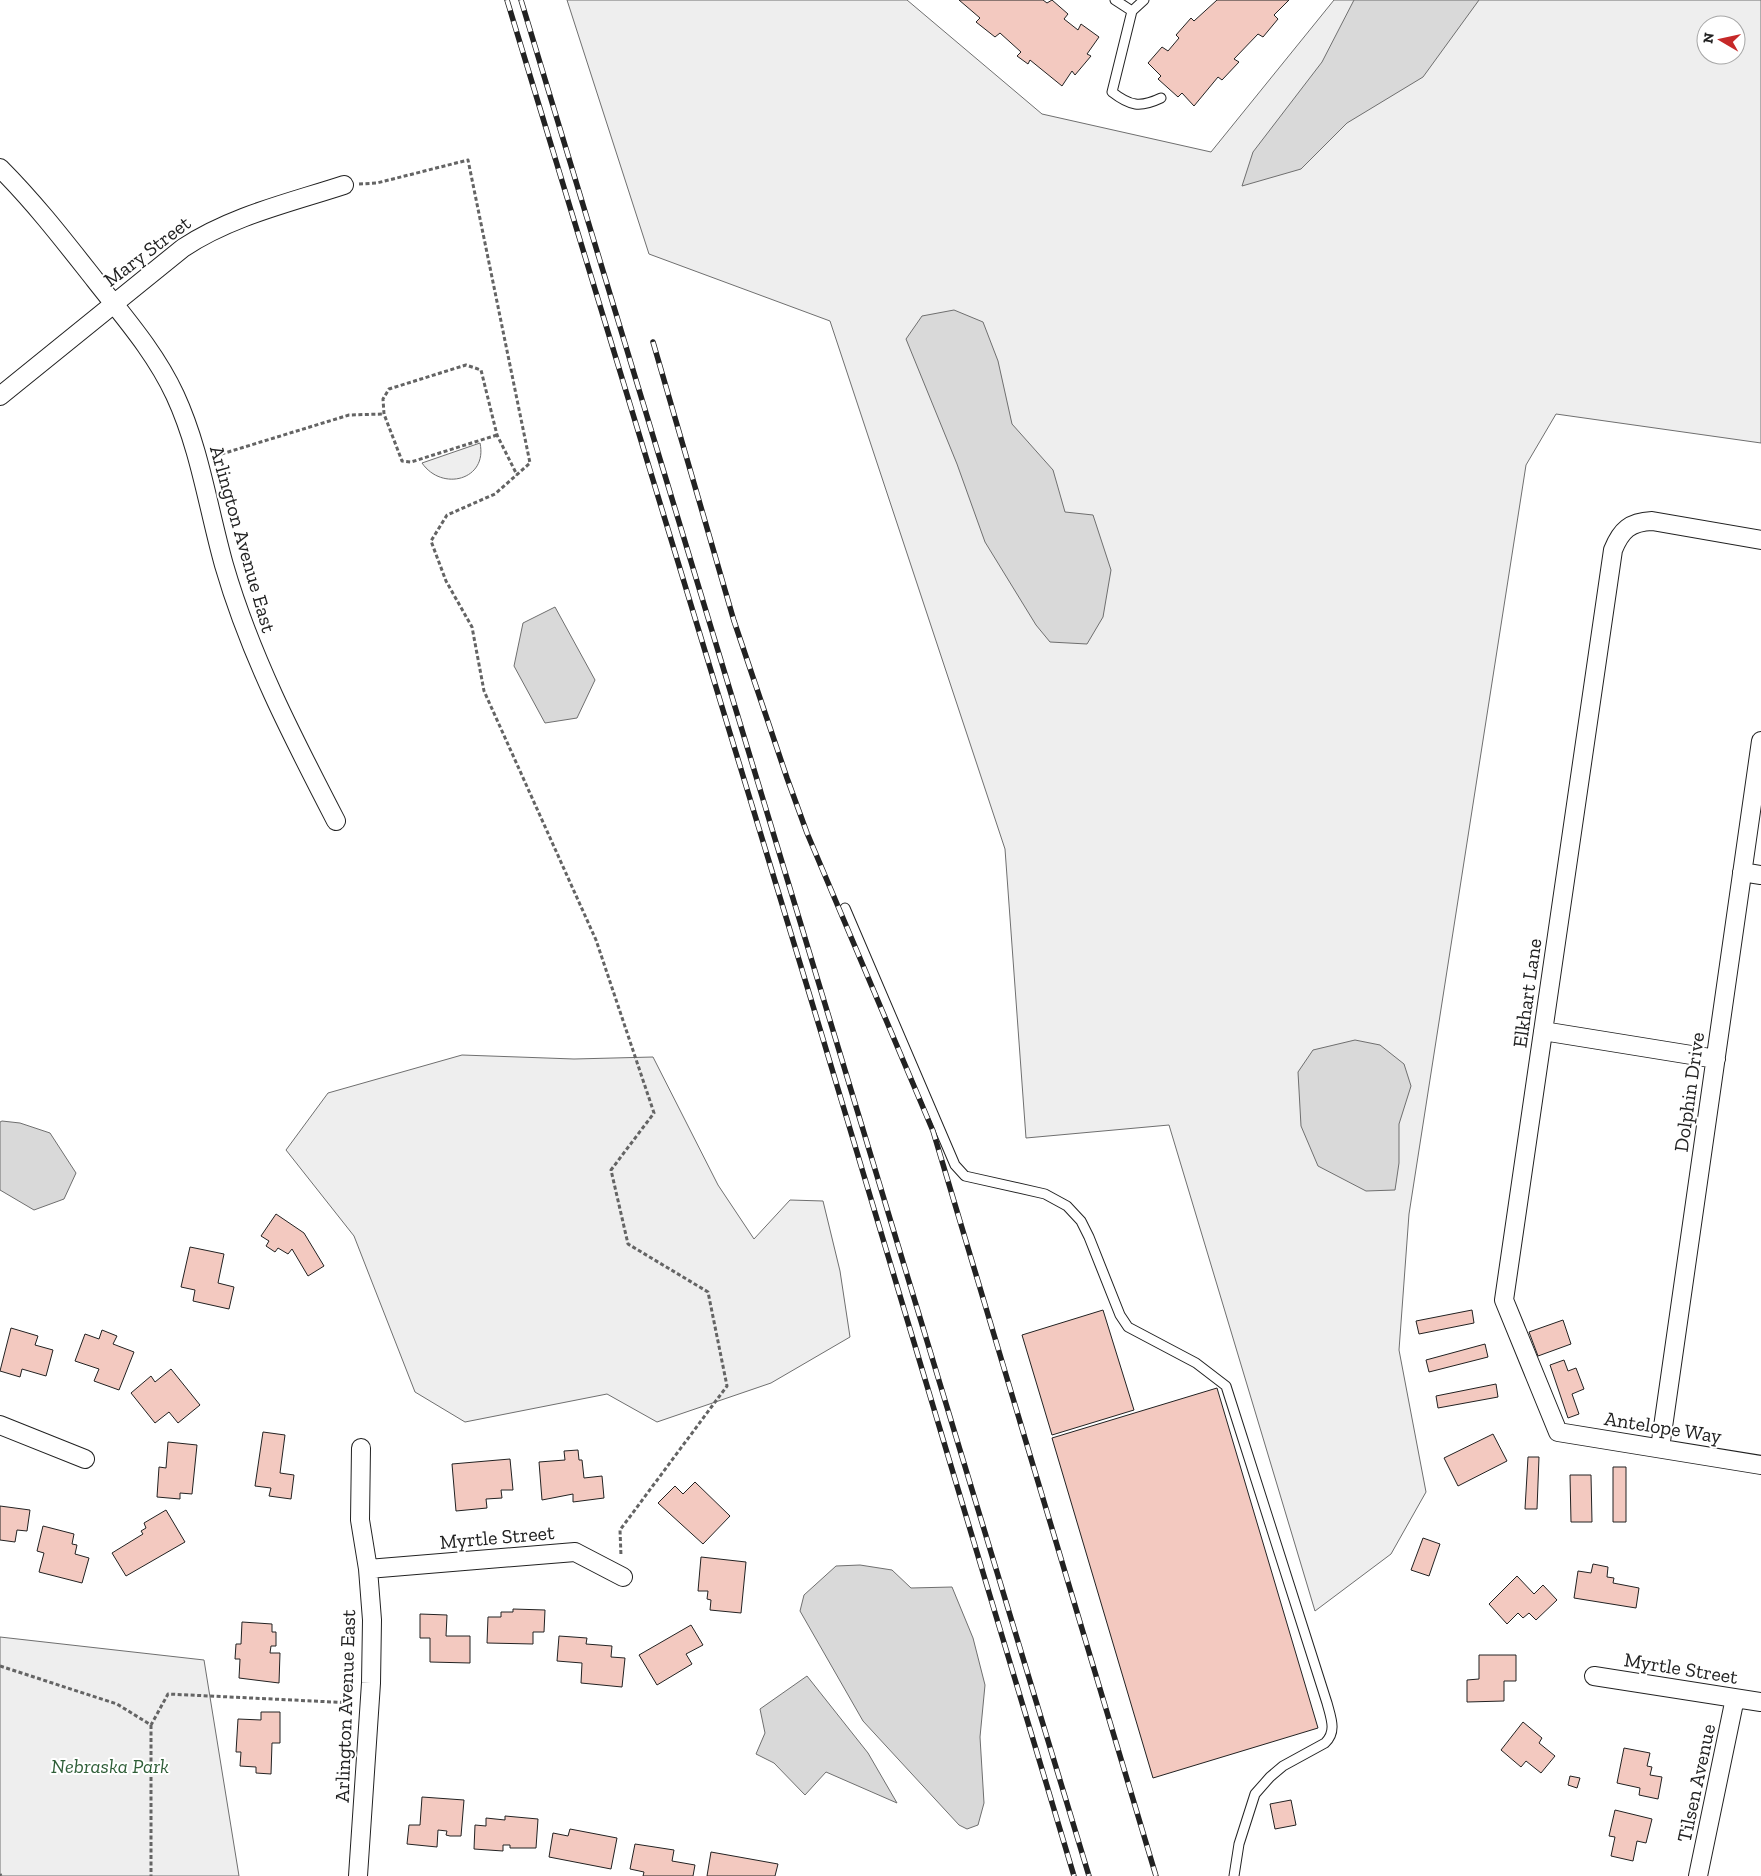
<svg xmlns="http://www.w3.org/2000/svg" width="1761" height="1876" font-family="'Zilla Slab',serif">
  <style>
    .green { fill: #eee; stroke: #6f6f6f; fill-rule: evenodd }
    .water { fill: #d9d9d9; stroke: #6f6f6f }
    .building { fill: #f3c9c0; stroke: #222 }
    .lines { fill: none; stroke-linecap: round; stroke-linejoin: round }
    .lane-casing { stroke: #222; stroke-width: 11 }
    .street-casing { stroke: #222; stroke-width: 20 }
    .path { stroke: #646464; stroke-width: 3; stroke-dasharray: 4 2.5; stroke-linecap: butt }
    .lane { stroke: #fff; stroke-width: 9 }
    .street { stroke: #fff; stroke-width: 18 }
    .rail-casing { stroke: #222; stroke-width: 5.5 }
    .rail { stroke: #fff; stroke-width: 4; stroke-dasharray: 11; stroke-linecap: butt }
    .labels { text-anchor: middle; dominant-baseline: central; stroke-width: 4; stroke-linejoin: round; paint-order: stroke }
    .street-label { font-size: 20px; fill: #222; stroke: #fff }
    .park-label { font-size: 20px; font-style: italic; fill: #2f5e38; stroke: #fff }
  </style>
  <rect width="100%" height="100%" fill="#fff"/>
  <path class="green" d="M567 0H907L1042 114 1211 152 1334 0H1761V443L1556 414 1526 465 1409 1214 1399 1350 1426 1492 1391 1554 1315 1611 1169 1125 1026 1138 1005 849 830 321 649 254ZM1706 25H1736V55H1706Z
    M480 443C488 480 442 492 422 463Z
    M462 1055 574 1059 653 1057 718 1185 754 1239 790 1200 823 1201 840 1271 850 1337 771 1383 657 1422 607 1394 465 1422 415 1392 354 1236 286 1150 328 1093Z
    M0 1637 204 1660 239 1876H0Z"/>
  <path class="water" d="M1354 0H1479L1423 77 1347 123 1301 169 1242 186 1253 152 1322 62Z
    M954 310 983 322 998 361 1012 424 1053 470 1065 512 1093 515 1111 570 1103 617 1087 644 1050 642 1036 625 985 542 957 464 906 339 922 316Z
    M555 607 595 680 577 718 545 723 514 666 523 623Z
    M1355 1040 1380 1045 1404 1064 1411 1086 1399 1124V1163L1395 1190 1366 1191 1318 1166 1301 1126 1298 1072 1313 1050Z
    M2 1121 20 1123 50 1133 76 1173 64 1199 34 1210 0 1190V1122Z
    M860 1565 892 1570 911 1588 952 1587 973 1638 985 1685 980 1737 984 1803 978 1825 967 1829 959 1825 863 1721 800 1611 804 1595 836 1566Z
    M807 1676 868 1753 897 1803 826 1772 805 1795 774 1763 756 1754 765 1733 760 1709Z"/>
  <path class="building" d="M959 0H1043L1047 3 1052 0 1068 14 1064 19 1078 30 1081 24 1099 37 1087 54 1091 56 1075 75 1072 71 1062 86 1030 60 1028 64 1017 56 1021 52 1000 33 995 37 976 22 980 18Z
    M1217 0H1289L1274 15 1278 19 1263 37 1258 34 1234 59 1239 62 1222 80 1218 77 1194 106 1182 93 1178 97 1158 79 1161 76 1148 63 1162 47 1168 51 1179 38 1176 35 1191 18 1194 21Z
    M276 1214 304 1233 324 1266 308 1276 292 1249 288 1254 278 1248 275 1252 266 1246 269 1241 261 1236Z
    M190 1247 224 1254 218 1283 234 1287 229 1309 193 1301 195 1290 181 1287Z
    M1103 1310 1134 1410 1052 1435 1022 1335Z
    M1472 1310 1474 1323 1419 1334 1416 1321Z
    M1563 1320 1571 1344 1538 1356 1529 1332Z
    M11 1328 38 1336 35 1345 53 1350 46 1376 22 1369 20 1377 0 1371Z
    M102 1330 117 1336 113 1344 134 1352 119 1390 94 1381 99 1369 75 1361 85 1334 99 1339Z
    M1485 1344 1488 1357 1429 1372 1426 1360Z
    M1564 1360 1568 1371 1576 1368 1584 1389 1572 1394 1579 1414 1568 1418 1550 1365Z
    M171 1369 200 1405 178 1423 169 1412 155 1423 131 1393 151 1376 155 1382Z
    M1496 1384 1498 1397 1438 1408 1436 1396Z
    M1217 1388 1318 1728 1153 1778 1052 1438Z
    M263 1432 285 1435 280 1473 294 1475 291 1499 269 1496 271 1488 255 1486Z
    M1493 1434 1507 1461 1458 1486 1444 1458Z
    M168 1442 197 1445 192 1494 180 1493V1499L157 1497 159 1467 166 1468Z
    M578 1450 579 1460H582L584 1478 602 1476 604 1498 573 1502V1494L542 1500 539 1462 565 1460 564 1451Z
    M1528 1457H1539L1537 1509H1525Z
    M510 1459 513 1490H501L502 1498 486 1499 487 1508 456 1511 452 1464Z
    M1613 1467H1626V1522H1613Z
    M1570 1475H1591L1592 1522H1571Z
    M695 1482 730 1516 703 1544 658 1503 675 1486 683 1494Z
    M0 1506 30 1510 27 1531 17 1530 15 1542 0 1540Z
    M166 1510 185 1542 126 1576 112 1553 143 1534 141 1531 146 1528 144 1523Z
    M43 1526 74 1534 72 1544 77 1545 75 1554 89 1558 82 1583 39 1572 44 1553 37 1551Z
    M1423 1538 1440 1544 1429 1576 1411 1570Z
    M701 1557 746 1562 741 1613 710 1610 711 1600 707 1599 708 1591H698Z
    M1593 1564 1608 1567 1607 1577 1614 1578 1613 1583 1639 1588 1636 1608 1574 1598 1578 1571 1591 1573Z
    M1517 1576 1534 1594 1543 1585 1557 1600 1536 1620 1529 1613 1523 1618 1518 1613 1507 1624 1489 1604Z
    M513 1609 545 1610 544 1632H533V1644L487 1643 488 1617H501V1612H513Z
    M420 1614 447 1615 446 1636H470V1663L430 1662V1638H420Z
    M242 1622 272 1624V1632H276V1646H271L270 1653H280L279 1683 239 1678 240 1659H235L236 1644H241Z
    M691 1625 703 1645 686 1654 692 1664 657 1685 639 1655Z
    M559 1636 587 1638 586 1644 612 1646 611 1657 625 1658 622 1687 581 1683 582 1663 557 1661Z
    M1479 1655H1516V1681H1504V1701L1467 1702V1680L1479 1679Z
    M261 1712H280V1743H272L271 1774 256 1773V1767L240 1766 241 1752H236L238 1719 261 1720Z
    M1523 1722 1542 1738 1539 1743 1555 1756 1541 1773 1526 1761 1521 1767 1501 1750Z
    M1624 1748 1650 1753 1647 1766 1652 1767 1650 1775 1662 1777 1658 1799 1639 1795 1640 1788 1617 1783Z
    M1570 1776 1580 1778 1577 1788 1568 1785Z
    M422 1797 464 1800 461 1836H450L446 1835 447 1831 438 1830 437 1847 407 1844 409 1825H420Z
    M1291 1800 1296 1825 1275 1829 1270 1804Z
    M1615 1810 1652 1819 1646 1843 1637 1841 1633 1861 1611 1856 1615 1837 1609 1836Z
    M505 1816 538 1819 536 1848H510V1845H503V1851L474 1849 475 1825 486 1826V1818L505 1820Z
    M570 1829 617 1838 611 1869 549 1857 553 1833 568 1836Z
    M635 1844 674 1850 672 1861 695 1865 693 1876H643L644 1872 630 1869Z
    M711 1852 778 1864 775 1876H707Z"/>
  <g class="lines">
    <defs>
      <path id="lane" d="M1115 0 1132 11 1144 0
        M1132 11 1112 92C1130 106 1140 108 1161 98
        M845 908 955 1165 965 1176 1045 1194 1067 1206 1081 1221 1089 1237 1120 1315 1128 1327 1196 1363 1226 1386 1327 1703C1331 1718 1337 1732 1325 1743L1283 1766 1270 1777 1255 1794 1239 1844 1234 1876"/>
      <path id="street" d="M0 168C35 203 65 242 95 280 124 317 155 352 175 395 200 449 208 508 224 565 250 655 293 738 336 821
        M0 396 183 248C231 216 289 203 344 185
        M1761 540 1652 521C1630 522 1621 530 1613 550L1504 1300 1558 1432 1761 1465
        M1742 872 1761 875
        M1543 1031 1716 1059
        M0 1425 85 1459
        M1660 1448 1761 741
        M368 1569 575 1552 623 1577
        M1594 1676 1761 1702
        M358 1876 371 1683 372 1620 368 1569 360 1520 361 1448
        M1698 1876 1735 1698"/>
    </defs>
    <use href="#lane" class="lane-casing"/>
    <use href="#street" class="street-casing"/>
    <path class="path" d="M359 184 377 183 468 160 530 463 495 494 447 515 431 541 446 581 472 627 484 691 596 940 654 1113 611 1170 628 1244 708 1292 727 1386 620 1530 621 1556
      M497 435 411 462 402 461 384 414 383 399 389 389 466 365 481 370 497 435 517 475
      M215 456 349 415 384 414
      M0 1666 117 1704 151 1725 168 1694 354 1703
      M151 1725V1876
      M0 1874 1 1876"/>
    <use href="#lane" class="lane"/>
    <use href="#street" class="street"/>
    <defs>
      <path id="rail" d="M507 0 820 1029 1074 1876
        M521 0 1089 1876
        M653 342 734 621 787 778 807 833 933 1131 1156 1876"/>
    </defs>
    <use href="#rail" class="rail-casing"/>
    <use href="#rail" class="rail"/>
  </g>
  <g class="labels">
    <g class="street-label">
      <text transform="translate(147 251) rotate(-37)">Mary Street</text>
      <text transform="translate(243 539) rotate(74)">Arlington Avenue East</text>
      <text transform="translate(1527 993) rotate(-82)">Elkhart Lane</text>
      <text transform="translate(1689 1092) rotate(-82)">Dolphin Drive</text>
      <text transform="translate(1663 1427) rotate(9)">Antelope Way</text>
      <text transform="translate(497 1537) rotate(-5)">Myrtle Street</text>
      <text transform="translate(1681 1668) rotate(9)">Myrtle Street</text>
      <text transform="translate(345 1706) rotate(-88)">Arlington Avenue East</text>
      <text transform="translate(1696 1783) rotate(-78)">Tilsen Avenue</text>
    </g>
    <g class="park-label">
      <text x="110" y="1766">Nebraska Park</text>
    </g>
  </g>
  <g transform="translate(1721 40) rotate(279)"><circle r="24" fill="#ffffff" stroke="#a7a7a7"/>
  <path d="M0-4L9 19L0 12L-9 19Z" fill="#c62828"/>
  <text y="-8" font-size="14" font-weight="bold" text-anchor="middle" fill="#222222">N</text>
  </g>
</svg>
